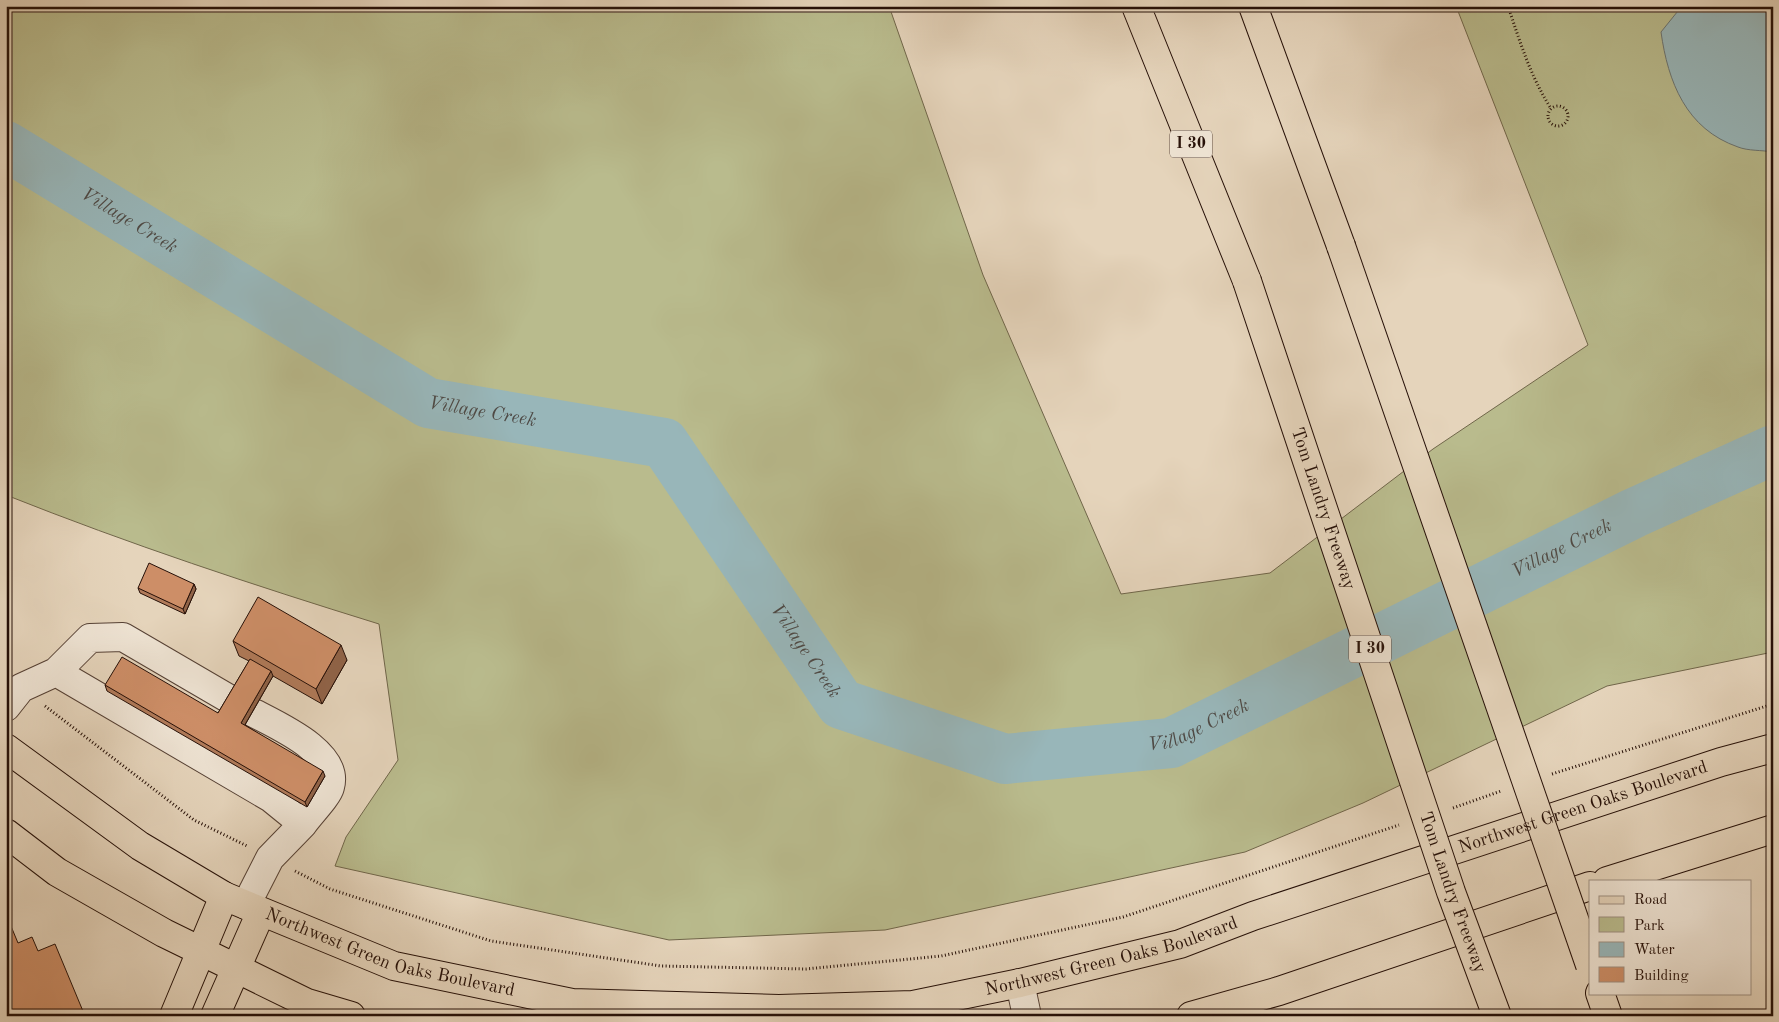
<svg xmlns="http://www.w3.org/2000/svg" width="1779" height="1022" font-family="'Old Standard TT',serif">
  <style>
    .green { fill: #b9bb8d; stroke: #70664a }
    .water { fill: #98b6b9; stroke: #6a7472 }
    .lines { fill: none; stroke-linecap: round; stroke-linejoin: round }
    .river { stroke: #98b6b9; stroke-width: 50 }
    .minor-casing { stroke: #564135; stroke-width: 30 }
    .major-casing { stroke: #261008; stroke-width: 30 }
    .highway-casing { stroke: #261008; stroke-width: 30 }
    .path { stroke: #261008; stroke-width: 3; stroke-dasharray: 1 2.5; stroke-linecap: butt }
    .minor { stroke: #eee3d3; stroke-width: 28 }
    .major { stroke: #e5d4bb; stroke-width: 28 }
    .highway { stroke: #e5d4bb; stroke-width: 28 }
    .highway-bridge-casing { stroke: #261008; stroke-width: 30; stroke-linecap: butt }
    .highway-bridge { stroke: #e5d4bb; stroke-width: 28 }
    .wall { fill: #b07a59; stroke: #261008 }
    .shaded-wall { fill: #906348; stroke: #261008 }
    .building { fill: #cd8e67; stroke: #261008 }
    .labels { text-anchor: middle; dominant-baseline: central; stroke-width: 4.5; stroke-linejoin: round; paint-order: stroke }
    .shield { fill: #eee3d3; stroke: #624f45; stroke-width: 1 }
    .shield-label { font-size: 16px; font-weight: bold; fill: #261008 }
    .street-label { font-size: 18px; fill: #261008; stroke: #eee3d3 }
    .water-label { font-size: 19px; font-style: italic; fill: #4e4a46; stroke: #eee3d3 }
  </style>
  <rect width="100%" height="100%" fill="#e5d4bb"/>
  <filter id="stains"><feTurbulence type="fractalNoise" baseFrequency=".004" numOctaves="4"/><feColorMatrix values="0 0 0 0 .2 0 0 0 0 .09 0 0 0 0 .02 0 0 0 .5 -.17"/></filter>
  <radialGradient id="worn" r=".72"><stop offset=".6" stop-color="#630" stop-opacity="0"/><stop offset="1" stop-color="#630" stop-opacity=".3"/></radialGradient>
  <path class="green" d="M6 6H889L983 275 1121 594 1270 573 1433 449 1588 345 1456 6H1773V652L1607 686 1363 803 1245 852 885 930 669 940 335 866 346 837 398 760 379 624C253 585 129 544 6 495Z"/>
  <path class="water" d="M1682 6H1761L1773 9V152C1762 150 1748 151 1738 147 1686 129 1668 82 1661 32Z"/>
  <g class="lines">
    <path class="river" id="s1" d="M6 146 428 403 664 443 841 704 1005 759 1171 743 1634 513 1773 450"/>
    <defs>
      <path id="minor" d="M56 672 90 638 123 637 231 700
        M6 707 21 688 56 672 271 798 303 824 270 858 246 905
        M252 712C276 725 340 752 330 787 328 796 309 815 303 824
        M1020 983 1027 1016"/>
      <g id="major">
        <path id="s2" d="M6 748 140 846 224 896 394 966 572 1003 779 1009 913 1005 1020 983 1180 944 1253 916 1721 762 1773 748"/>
        <path d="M6 833 57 872 164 933 307 1003 351 1016"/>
        <path d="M1607 881 1773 829"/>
        <path d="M174 1016 224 896"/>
        <path d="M215 1016 261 912"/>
        <path d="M1191 1016 1279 991 1590 886"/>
      </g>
      <path id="highway" d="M1136 6 1247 281
        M1253 6 1341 246
        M1600 993 1608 1016"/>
    </defs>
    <use href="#minor" class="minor-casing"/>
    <use href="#major" class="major-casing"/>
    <use href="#highway" class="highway-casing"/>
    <path class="path" d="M1508 6C1520 42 1530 75 1550 107
      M1548 116a10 10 0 1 1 20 0a10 10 0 1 1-20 0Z
      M45 706 194 820 247 846
      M1552 774 1773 704
      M1453 808 1501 791
      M295 871 330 889 491 941 661 966 806 969 941 956 1123 917 1399 825"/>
    <use href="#minor" class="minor"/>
    <use href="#major" class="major"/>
    <use href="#highway" class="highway"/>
    <defs>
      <g id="highway-bridge">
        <path d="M1341 246 1590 965"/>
        <path id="s3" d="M1247 281 1451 892 1497 1016"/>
      </g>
    </defs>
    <use href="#highway-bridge" class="highway-bridge-casing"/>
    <use href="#highway-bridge" class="highway-bridge"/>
  </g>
  <path class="wall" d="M194 584 196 589 185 614 140 593 138 588Z
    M233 641 347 660 322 704 273 676 245 725 325 776 307 807 107 691 105 685 218 713 249 661 239 656Z"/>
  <path class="shaded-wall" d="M194 584 196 589 185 614 183 609Z
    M341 645 347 660 322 704 316 689Z
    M271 671 273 676 243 728 241 723Z
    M323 771 325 776 307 807 305 802Z"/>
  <path class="building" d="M149 563 194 584 183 609 138 588Z
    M258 597 341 645 316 689 233 641Z
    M122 657 218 713 250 659 271 671 241 723 323 771 305 802 105 685Z
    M8 919 18 943 32 937 38 951 55 944 85 1016H6V920Z"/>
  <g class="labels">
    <g class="shield">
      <rect x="1170" y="130.5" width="42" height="27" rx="4"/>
      <rect x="1349" y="635.5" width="42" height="27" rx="4"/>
    </g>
    <g class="shield-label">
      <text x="1191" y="144">I 30</text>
      <text x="1370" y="649">I 30</text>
    </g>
    <g class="street-label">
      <text stroke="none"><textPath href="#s3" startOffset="240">Tom Landry Freeway</textPath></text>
      <text stroke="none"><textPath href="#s2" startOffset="1670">Northwest Green Oaks Boulevard</textPath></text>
      <text stroke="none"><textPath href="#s3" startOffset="645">Tom Landry Freeway</textPath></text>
      <text stroke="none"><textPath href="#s2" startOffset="440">Northwest Green Oaks Boulevard</textPath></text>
      <text stroke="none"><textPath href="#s2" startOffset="1175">Northwest Green Oaks Boulevard</textPath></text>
    </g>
    <g class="water-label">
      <text stroke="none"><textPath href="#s1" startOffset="144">Village Creek</textPath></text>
      <text stroke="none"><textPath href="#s1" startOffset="549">Village Creek</textPath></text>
      <text stroke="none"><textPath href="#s1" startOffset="1825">Village Creek</textPath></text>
      <text stroke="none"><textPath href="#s1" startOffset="985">Village Creek</textPath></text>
      <text stroke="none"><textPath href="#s1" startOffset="1420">Village Creek</textPath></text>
    </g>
  </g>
  <rect width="1779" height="1022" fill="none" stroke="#e5d4bb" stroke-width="25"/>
  <rect x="8" y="8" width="1764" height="1007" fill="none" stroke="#261008" stroke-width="2.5"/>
  <rect x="12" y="12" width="1754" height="997" fill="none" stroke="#261008"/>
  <rect x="1589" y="880" width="162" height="115" fill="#eee3d3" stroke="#9e8f82"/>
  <rect x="1599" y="896" width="25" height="8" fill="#e5d4bb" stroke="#9e8f82"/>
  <text x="1634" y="904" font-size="15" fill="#261008">Road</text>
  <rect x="1599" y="917" width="25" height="15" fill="#b9bb8d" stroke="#9e8f82"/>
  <text x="1634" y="930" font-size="15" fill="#261008">Park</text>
  <rect x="1599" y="942" width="25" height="15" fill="#98b6b9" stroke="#9e8f82"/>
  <text x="1634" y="954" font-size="15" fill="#261008">Water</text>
  <rect x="1599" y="967" width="25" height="15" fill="#cd8e67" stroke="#9e8f82"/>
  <text x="1634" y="980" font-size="15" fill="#261008">Building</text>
  <rect width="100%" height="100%" filter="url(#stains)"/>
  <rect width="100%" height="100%" fill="url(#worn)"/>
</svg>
